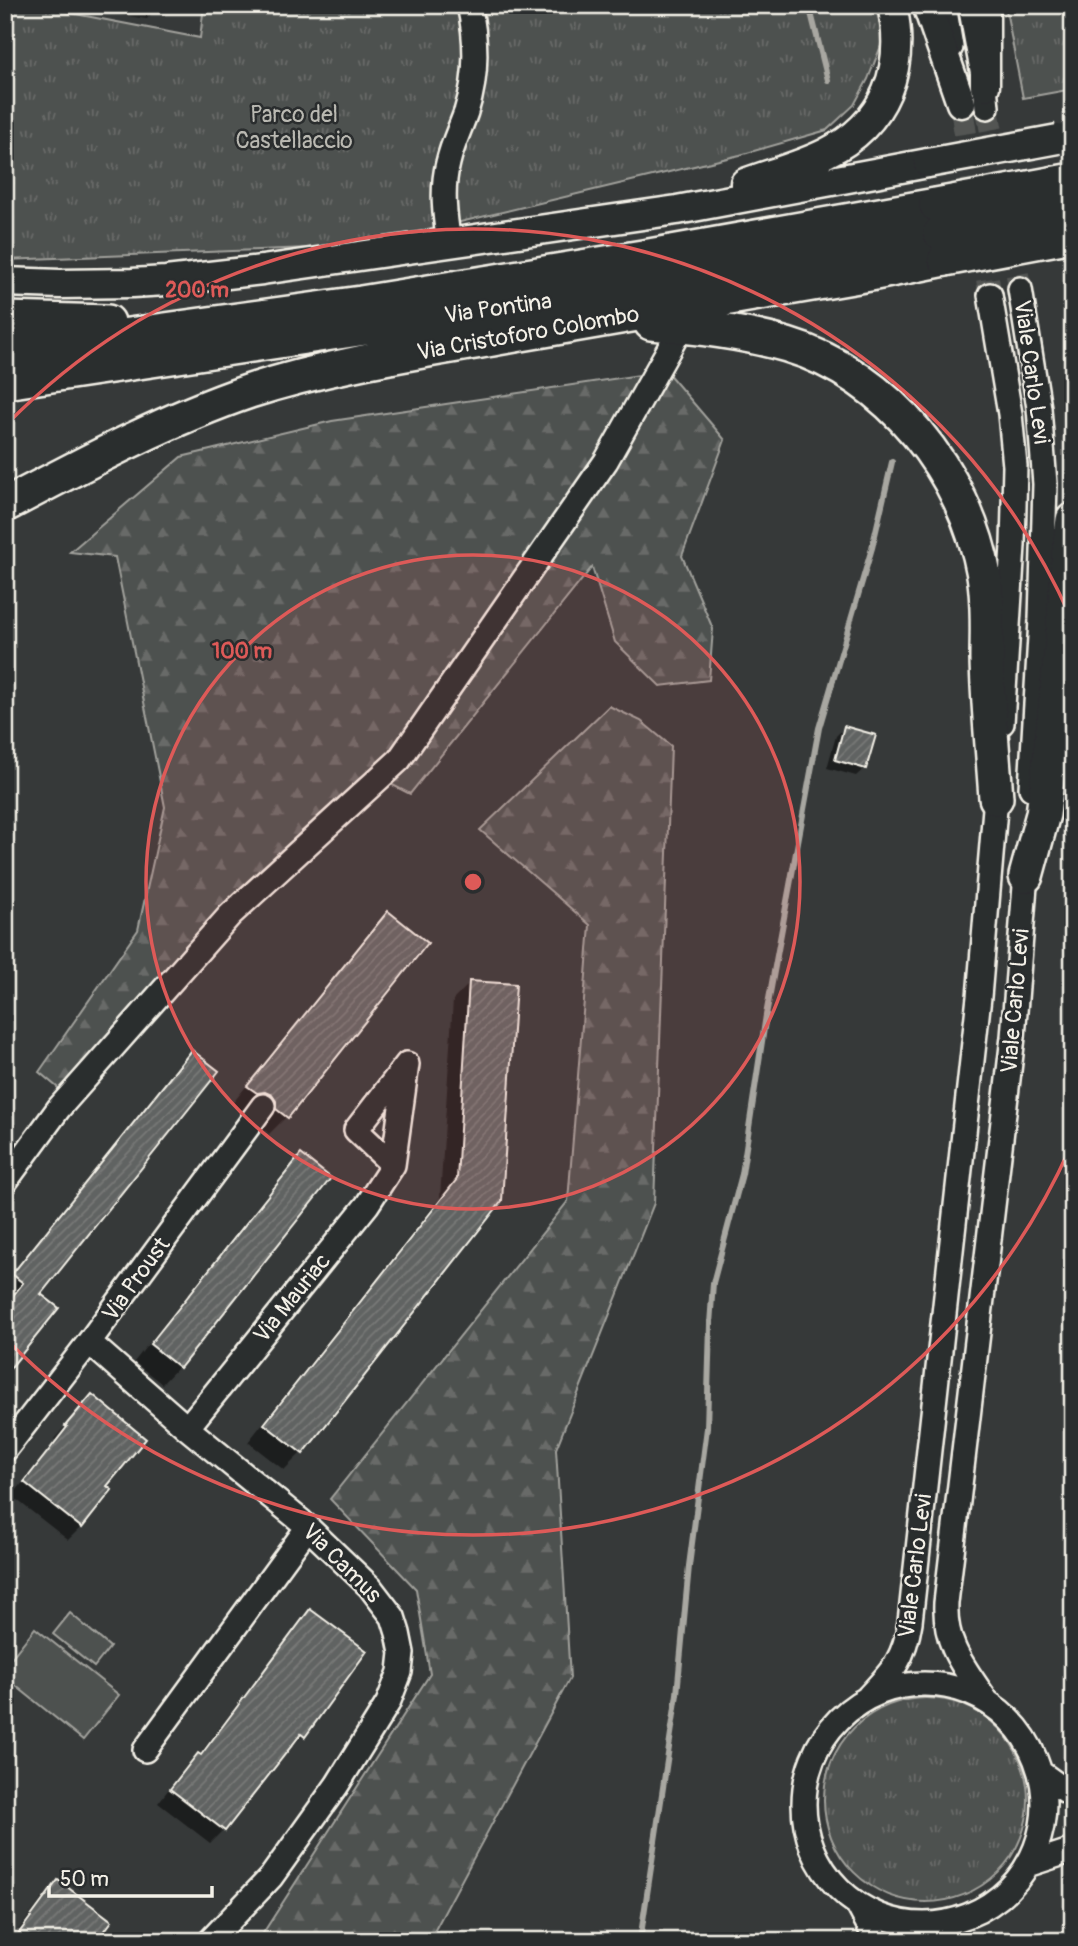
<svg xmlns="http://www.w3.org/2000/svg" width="1078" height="1946" font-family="Pangolin,sans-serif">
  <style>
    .grass { fill: url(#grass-tufts); stroke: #a1a19c; stroke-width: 2 }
    .forest { fill: url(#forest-firs); stroke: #a1a19c; stroke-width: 2 }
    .garden { fill: #4e514f; stroke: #a1a19c; stroke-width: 2 }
    .shadow { fill: #0007 }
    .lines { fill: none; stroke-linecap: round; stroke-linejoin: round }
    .stream { stroke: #a8a7a1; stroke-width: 6 }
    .building { fill: url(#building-hatch); stroke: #f4f1e8; stroke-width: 2 }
    .minor-tunnel { stroke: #525553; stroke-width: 23; stroke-dasharray: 23 11; stroke-linecap: butt }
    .minor-casing { stroke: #f4f1e8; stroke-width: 28 }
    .major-casing { stroke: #f4f1e8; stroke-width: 33 }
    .highway-casing { stroke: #f4f1e8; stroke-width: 38 }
    .minor { stroke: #2a2d2e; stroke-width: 23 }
    .major { stroke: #2a2d2e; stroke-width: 28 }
    .highway { stroke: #2a2d2e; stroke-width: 33 }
    .major-bridge-casing { stroke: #f4f1e8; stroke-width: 33; stroke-linecap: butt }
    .highway-bridge-casing { stroke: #f4f1e8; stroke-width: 38; stroke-linecap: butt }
    .major-bridge { stroke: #2a2d2e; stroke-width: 28 }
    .highway-bridge { stroke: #2a2d2e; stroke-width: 33 }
    .ring { fill: none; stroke: #de5a58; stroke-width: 3.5 }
    .labels { text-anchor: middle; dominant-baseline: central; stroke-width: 5; stroke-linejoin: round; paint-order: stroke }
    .park-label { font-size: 23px; fill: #bab9b2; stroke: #2a2d2e }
    .street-label { font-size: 23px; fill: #f4f1e8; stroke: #2a2d2e }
    .centre { fill: #de5a58; stroke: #2a2d2e; stroke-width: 3.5 }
    .ring-label { font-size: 21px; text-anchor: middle; font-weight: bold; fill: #de5a58; stroke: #2a2d2e; stroke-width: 5; stroke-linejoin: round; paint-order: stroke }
  </style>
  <defs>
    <pattern id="grass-tufts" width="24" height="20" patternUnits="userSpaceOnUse" patternTransform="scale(1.75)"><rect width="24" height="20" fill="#4e514f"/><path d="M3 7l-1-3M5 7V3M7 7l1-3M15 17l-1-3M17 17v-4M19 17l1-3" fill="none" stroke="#686a68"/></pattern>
    <pattern id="forest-firs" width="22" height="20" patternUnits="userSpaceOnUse" patternTransform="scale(1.75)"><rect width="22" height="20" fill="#4e514f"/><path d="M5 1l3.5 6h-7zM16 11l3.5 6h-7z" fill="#686a68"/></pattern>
    <pattern id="building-hatch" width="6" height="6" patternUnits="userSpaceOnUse" patternTransform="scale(1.75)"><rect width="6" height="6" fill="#616362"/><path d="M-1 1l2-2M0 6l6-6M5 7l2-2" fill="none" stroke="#787a78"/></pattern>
  </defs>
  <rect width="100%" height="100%" fill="#363939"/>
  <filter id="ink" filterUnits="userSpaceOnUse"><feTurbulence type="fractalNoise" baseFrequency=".0143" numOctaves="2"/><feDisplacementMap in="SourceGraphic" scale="14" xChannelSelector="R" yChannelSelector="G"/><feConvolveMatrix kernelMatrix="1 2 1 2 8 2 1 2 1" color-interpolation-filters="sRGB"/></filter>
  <g filter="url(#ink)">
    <path class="grass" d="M5 5H46L60 11 200 38 204 5H875L884 38 868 79 854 105 827 130 740 155 360 246 5 260Z
      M1005 5H1073V89L1023 98Z
      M824 1800a102 102 0 1 1 204 0a102 102 0 1 1-204 0Z"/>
    <path class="forest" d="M666 371 725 440 682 556 713 629 709 680 660 686 615 642 592 567 410 794 379 778 276 873 69 1097 39 1072 138 930 165 807 115 557 70 552 181 457 332 421Z
      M609 706 641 721 671 746 654 1203 556 1449 570 1678 429 1941H258L430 1674 416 1589 330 1499 568 1201 590 925 480 830Z"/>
    <path class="garden" d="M1073 662V826L1060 819Z
      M70 1613 110 1647 94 1667 53 1634Z
      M35 1628 119 1695 83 1740 5 1677V1666Z"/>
    <path class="shadow" d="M92 5H160L147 19 91 10Z
      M844 728 865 768 856 776 827 768 836 736Z
      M388 913 425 944 286 1117 269 1134 260 1126 247 1109 239 1110 232 1104 371 930Z
      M470 983 501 1201 301 1453 284 1470 248 1442 440 1198 453 1000Z
      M192 1052 38 1294 5 1372V1304L8 1301 5 1299V1281L175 1069Z
      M301 1156 179 1366 162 1384 134 1362 284 1173Z
      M92 1396 104 1486 81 1527 68 1540 12 1496 56 1441 54 1439Z
      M310 1612 303 1736 290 1748 288 1747 223 1830 210 1843 158 1803 185 1768 199 1755 297 1625Z
      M58 1882 95 1941H10L45 1895Z"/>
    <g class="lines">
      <path class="stream" d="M809 5 828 80
        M640 1941 677 1694 689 1566 707 1428 710 1324 713 1283 742 1174 766 1015 819 728 872 548 892 462"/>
    </g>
    <path class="building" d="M844 726 876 735 866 769 835 760Z
      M388 911 428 943 288 1118 276 1109V1101L272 1095 265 1092 257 1093 247 1086Z
      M469 981 516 984 502 1201 303 1454 264 1424 457 1179Z
      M192 1050 219 1071 41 1294 59 1308 5 1375V1306L23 1283 12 1274Z
      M301 1154 331 1178 180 1368 150 1344Z
      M92 1394 146 1439 107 1486 112 1490 82 1528 24 1482 67 1427 65 1426Z
      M310 1609 367 1651 305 1737 301 1734 225 1831 170 1789 198 1753 201 1755Z
      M58 1880 112 1921 97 1941H13Z"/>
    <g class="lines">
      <path class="minor-tunnel" d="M987 107 1020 289
        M962 111 990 295"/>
      <defs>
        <path id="minor" d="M944 5 951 47
          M970 5 985 86 987 107
          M449 244C445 217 441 190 448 163 452 145 460 129 466 112 477 78 477 40 469 5
          M1020 289 1039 408 1045 484 1041 620 1031 788
          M990 295 1010 414 1015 466 1013 545 1002 723
          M5 1182 59 1108 230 915 399 760 606 461 682 326
          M89 1342 187 1428 301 1521 370 1587 393 1617 398 1633 402 1653 400 1672 388 1703 337 1785 271 1877 210 1941
          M187 1428 367 1205 393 1165 407 1064 356 1130 393 1165
          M5 1450 89 1342 263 1106
          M804 1804a120 120 0 1 1 240 0a120 120 0 1 1-240 0Z
          M868 1697C893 1670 904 1660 910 1622L979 997 997 785
          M986 1700C964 1667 944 1645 946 1603L1013 1037 1027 861
          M145 1750 308 1527
          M1041 1773 1073 1796
          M1030 1864 1073 1850
          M858 1905 877 1941"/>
        <path id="major" d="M927 5 961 103
          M985 86V5
          M745 183C772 173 800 166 826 153 886 124 906 68 892 5
          M5 282 60 284 132 283 166 281 262 270 677 210 928 163"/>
        <path id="highway" d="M5 319 108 322
          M651 323C696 327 743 332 787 345 889 375 966 473 984 575 989 604 987 631 987 660 988 706 993 752 996 798
          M5 352 361 303 649 256 936 205
          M5 382 618 290 940 233
          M5 505C85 463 165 420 250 391 336 363 426 351 515 335 633 315 752 294 870 274L945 259
          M1026 876 1043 814 1046 790 1062 637 1068 555 1073 520"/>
      </defs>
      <use href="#minor" class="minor-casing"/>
      <use href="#major" class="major-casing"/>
      <use href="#highway" class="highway-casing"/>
      <use href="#minor" class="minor"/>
      <use href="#major" class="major"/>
      <use href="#highway" class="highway"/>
      <defs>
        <path id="major-bridge" d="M928 163 1058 139"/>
        <path id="highway-bridge" d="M936 205 1067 181
          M940 233 1072 210
          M945 259 1073 235"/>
      </defs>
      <use href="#major-bridge" class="major-bridge-casing"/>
      <use href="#highway-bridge" class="highway-bridge-casing"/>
      <use href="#major-bridge" class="major-bridge"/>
      <use href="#highway-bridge" class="highway-bridge"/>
    </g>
  </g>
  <circle cx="473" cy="882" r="327" fill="#de5a58" fill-opacity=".12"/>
  <g class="ring">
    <circle cx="473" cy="882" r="327"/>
    <path d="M1070 1148A654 654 0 0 1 7 1340M7 424A654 654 0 0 1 1070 616"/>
  </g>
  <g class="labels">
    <g class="park-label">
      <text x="294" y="114">Parco del<tspan x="294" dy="26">Castellaccio</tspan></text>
    </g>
    <g class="street-label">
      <text transform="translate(498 308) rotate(-8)">Via Pontina</text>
      <text transform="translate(528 333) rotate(-10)">Via Cristoforo Colombo</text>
      <text transform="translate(1032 372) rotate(82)">Viale Carlo Levi</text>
      <text transform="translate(1015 1001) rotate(-85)">Viale Carlo Levi</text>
      <text transform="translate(136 1279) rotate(-54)">Via Proust</text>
      <text transform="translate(292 1298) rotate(-51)">Via Mauriac</text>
      <text transform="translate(342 1563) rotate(45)">Via Camus</text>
      <text transform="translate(915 1566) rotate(-83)">Viale Carlo Levi</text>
    </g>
  </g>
  <circle cx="473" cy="882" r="10" class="centre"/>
  <g class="ring-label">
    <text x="197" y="297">200 m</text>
    <text x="242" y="658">100 m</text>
  </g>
  <rect width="1078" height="1946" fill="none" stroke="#2a2d2e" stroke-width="28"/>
  <rect x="14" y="14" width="1050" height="1918" fill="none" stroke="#f4f1e8" stroke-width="2.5" filter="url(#ink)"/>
  <path d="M49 1886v10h163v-10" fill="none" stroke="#f4f1e8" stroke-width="3.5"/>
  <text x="60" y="1886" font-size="21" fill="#f4f1e8" stroke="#2a2d2e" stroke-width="5" paint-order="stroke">50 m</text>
</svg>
